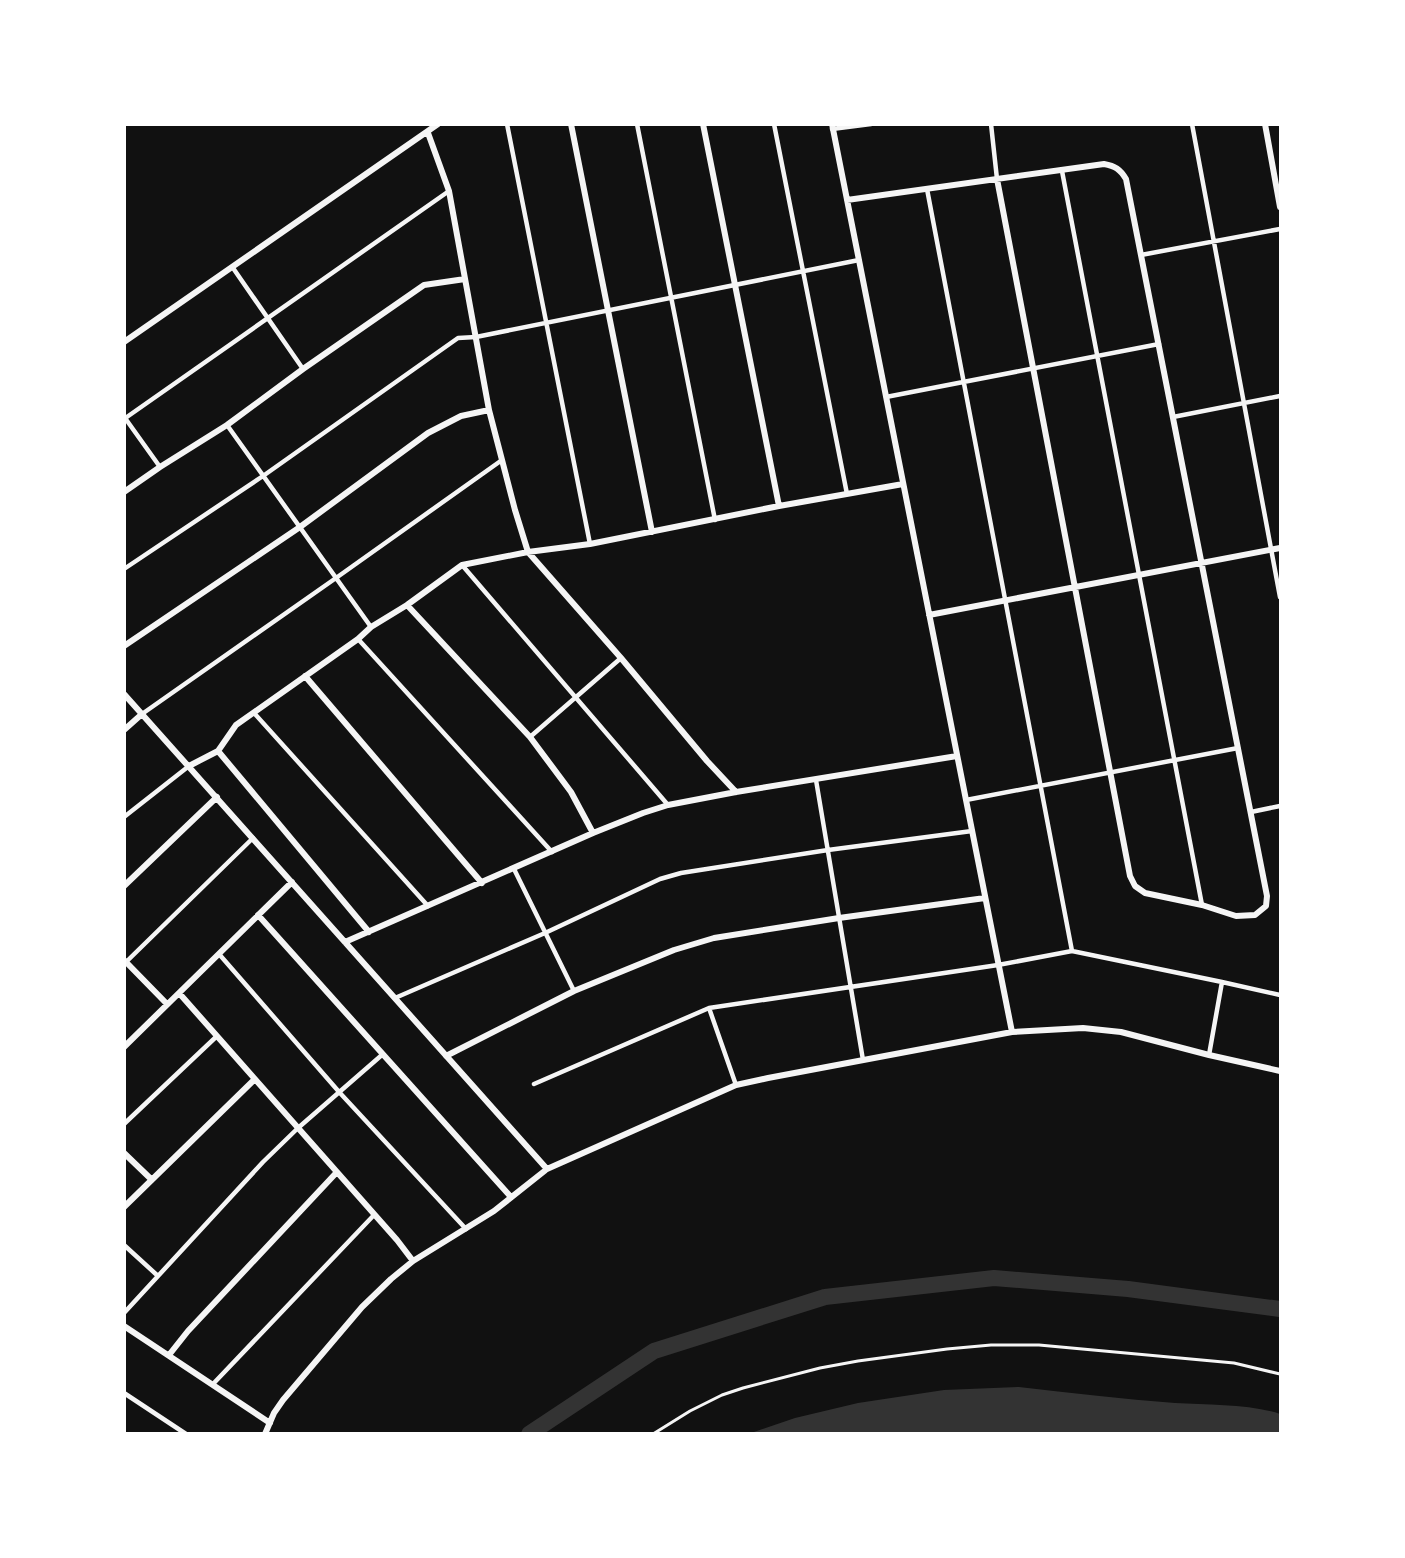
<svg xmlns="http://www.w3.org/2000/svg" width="1405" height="1558" font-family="Arial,sans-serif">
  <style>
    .water { fill: #333 }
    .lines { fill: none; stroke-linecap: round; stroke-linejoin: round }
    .canal { stroke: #333; stroke-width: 16 }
    .path { stroke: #f5f5f5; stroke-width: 3 }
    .service { stroke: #f5f5f5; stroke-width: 4.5 }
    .minor { stroke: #f5f5f5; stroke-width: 6 }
  </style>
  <rect width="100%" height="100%" fill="#111"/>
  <path class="water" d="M1019 1387C1071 1393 1123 1399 1175 1403 1207 1405 1251 1404 1280 1414V1433H751L795 1418 858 1403 944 1390Z"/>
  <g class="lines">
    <path class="canal" d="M529 1434 654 1351 825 1297 994 1278 1128 1289 1280 1309"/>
    <path class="path" d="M653 1434 690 1411 722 1395 743 1388 820 1368 858 1361 947 1349 991 1345H1039L1234 1363 1280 1374"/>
    <path class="service" d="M507 124 590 544
      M637 124 715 520
      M774 124 847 494
      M991 124 997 179
      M1192 124 1280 597
      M832 129 871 124
      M1062 171 1202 905
      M927 189 1072 951
      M1141 255 1280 229
      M233 268 303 369
      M886 397 1159 344
      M1173 417 1280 396
      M125 418 160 467
      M124 419 449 191
      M227 425 371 627
      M462 565 668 805
      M124 569 263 476 458 338 476 337 859 260
      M358 639 552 852
      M254 713 428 906
      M142 714 336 578 502 460
      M530 737 621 658
      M816 780 863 1060
      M966 800 1238 748
      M1251 812 1280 806
      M124 817 189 766
      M514 869 574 991
      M219 954 340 1093 466 1229
      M124 964 253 838
      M395 998 545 933 660 879 681 873 828 850 972 831
      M709 1008 736 1085
      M1209 1055 1222 982
      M534 1084 709 1008 998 965 1072 951 1222 982 1280 995
      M124 1124 217 1036
      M124 1245 158 1276
      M124 1313 263 1162 298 1128 383 1054
      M213 1384 374 1215
      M124 1393 186 1434"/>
    <path class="minor" d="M571 124 652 532
      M703 124 779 506
      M832 124 1012 1032
      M1265 124 1280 207
      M428 133 449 191 489 410 515 510 528 552 621 658 707 761 736 792
      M847 200 1104 164C1115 166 1120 169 1126 179L1267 896 1266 906 1255 915 1236 916 1202 905 1145 893 1135 886 1130 876 997 179
      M124 342 438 124
      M124 492 160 467 227 425 303 369 424 285 465 279
      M407 605 530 737 571 792 593 833
      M929 615 1280 548
      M124 646 300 527 428 433 461 416 489 410
      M305 676 482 883
      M124 694 547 1169
      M124 730 142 714
      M218 751 369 932
      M189 766 218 751 236 725 358 639 371 627 407 605 462 565 528 552 590 544 779 506 903 484
      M124 886 217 797
      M258 915 511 1197
      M345 942 593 833 643 813 668 805 736 792 957 756
      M124 960 167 1004
      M179 993 397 1240 413 1261
      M124 1047 292 882
      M446 1056 574 991 674 950 714 938 839 918 985 898
      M124 1153 152 1180
      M124 1207 255 1079
      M124 1326 270 1423
      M169 1355 188 1331 337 1172
      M265 1434 274 1413 283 1400 362 1307 391 1279 413 1261 494 1211 547 1169 736 1085 768 1078 1012 1032 1083 1028 1121 1032 1209 1055 1280 1071"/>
  </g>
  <rect width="1405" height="1558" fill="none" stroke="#ffffff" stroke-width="252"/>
</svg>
